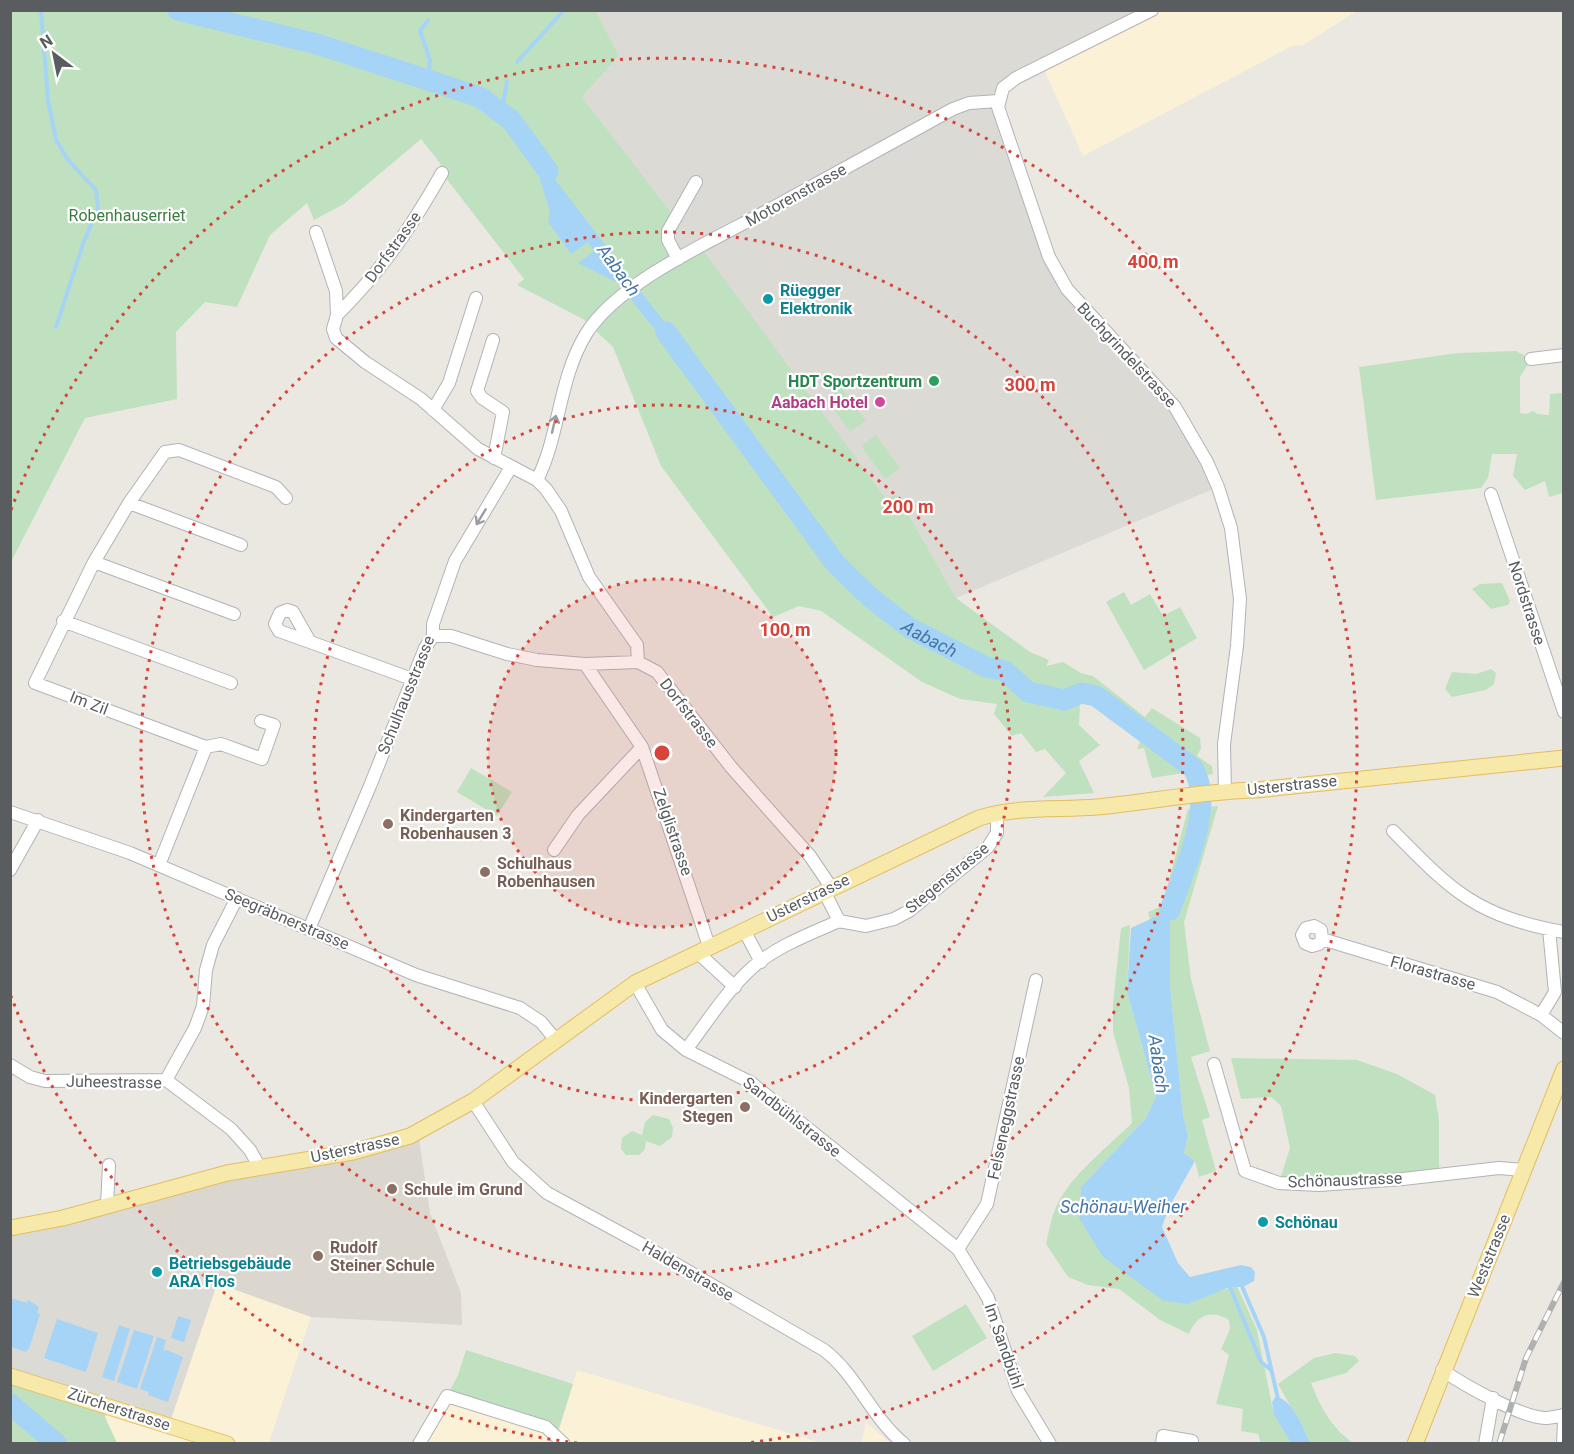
<svg xmlns="http://www.w3.org/2000/svg" width="1574" height="1454" font-family="Roboto,sans-serif">
  <style>
    .commercial { fill: #faf1d7 }
    .industrial { fill: #dcdad5 }
    .education { fill: #dbd7cf }
    .green { fill: #c0e1bf }
    .water { fill: #a6d4f6 }
    .lines { fill: none; stroke-linecap: round; stroke-linejoin: round }
    .stream { stroke: #a6d4f6; stroke-width: 4 }
    .river { stroke: #a6d4f6; stroke-width: 21 }
    .minor-casing { stroke: #b1b3b7; stroke-width: 14 }
    .major-casing { stroke: #e3bd62; stroke-width: 17 }
    .minor { stroke: #fff; stroke-width: 12 }
    .major { stroke: #f7e9aa; stroke-width: 15 }
    .rail-casing { stroke: #afb0b0; stroke-width: 6 }
    .rail { stroke: #fff; stroke-width: 4; stroke-dasharray: 11; stroke-linecap: butt }
    .oneway { stroke: #9b9ea0 }
    .ring { fill: none; stroke: #d7443a; stroke-width: 3; stroke-dasharray: 3 6 }
    .culture-dot { fill: #0f9aa8; stroke: #fff; stroke-width: 2 }
    .leisure-dot { fill: #2e9e5b; stroke: #fff; stroke-width: 2 }
    .hotel-dot { fill: #d1479c; stroke: #fff; stroke-width: 2 }
    .education-dot { fill: #8d6e63; stroke: #fff; stroke-width: 2 }
    .labels { text-anchor: middle; dominant-baseline: central; stroke-width: 4.5; stroke-linejoin: round; paint-order: stroke }
    .street-label { font-size: 16px; fill: #595d60; stroke: #fff }
    .park-label { font-size: 16px; fill: #3b7d3e; stroke: #fff }
    .culture-label { font-size: 16px; font-weight: bold; fill: #0d838f; stroke: #fff; text-anchor: start }
    .leisure-label { font-size: 16px; font-weight: bold; fill: #27864d; stroke: #fff; text-anchor: end }
    .hotel-label { font-size: 16px; font-weight: bold; fill: #b23c85; stroke: #fff; text-anchor: end }
    .education-label { font-size: 16px; font-weight: bold; fill: #785e54; stroke: #fff; text-anchor: start }
    .water-label { font-size: 18px; font-style: italic; fill: #4676a6; stroke: #fff }
    .centre { fill: #d7443a; stroke: #fff; stroke-width: 3 }
    .ring-label { font-size: 18px; text-anchor: middle; font-weight: bold; fill: #d7443a; stroke: #fff; stroke-width: 4.5; stroke-linejoin: round; paint-order: stroke }
  </style>
  <rect width="100%" height="100%" fill="#ebe8e1"/>
  <path class="commercial" d="M1152 11H1357L1303 45 1292 46 1277 54 1083 156 1042 65Z
    M218 1281 311 1317 269 1443H117L105 1417 110 1406 169 1425Z
    M577 1370 822 1443 419 1444 447 1396 557 1435Z
    M866 1422 890 1443H861Z"/>
  <path class="industrial" d="M596 11H1152L1016 78 998 101 1067 289 1165 394 1218 487 956 598 897 494 886 500 678 259 582 97 619 56Z
    M142 1195 159 1231 218 1281 169 1425 11 1376 10 1228Z"/>
  <path class="education" d="M418 1132 430 1213 461 1293 462 1325 311 1317 236 1290 218 1281 159 1231 152 1221 142 1195Z"/>
  <path class="green" d="M10 11H596L619 56 582 97 675 218 668 231 678 259 700 246 886 499 897 494 956 598 1030 652 1049 660 1046 666 1063 662 1081 673 1093 676 1145 717 1152 708 1200 738 1201 748 1197 756 1212 766 1213 774 1186 777 1183 773 1152 778 1144 748 1137 749 1142 737 1086 696 1080 705 1079 725 1100 745 1079 761 1094 793 1043 797 1066 773 1045 749 1036 752 1021 733 1012 736 994 714 997 704 960 699 922 682 821 611 799 606 773 617 661 466 613 347 583 319 517 285 524 279 442 173 440 163 421 139 344 204 314 220 307 203 270 235 237 307 205 302 176 332 177 399 85 418 11 562Z
    M1516 351 1531 359 1520 377V413L1526 414 1533 411 1537 414 1549 415 1550 394 1563 393V493L1549 497 1545 481 1525 490 1513 476 1517 454H1492L1488 478 1481 488 1376 500 1359 367 1458 353Z
    M841 387 866 421 850 432 826 399Z
    M876 435 900 468 885 479 861 446Z
    M1502 583 1510 601 1508 605 1491 609 1472 589 1480 584Z
    M1124 592 1131 605 1150 594 1163 616 1180 607 1197 638 1144 670 1106 602Z
    M1491 669 1496 673 1494 684 1486 690 1452 697 1445 689 1452 672 1476 674Z
    M471 768 512 792 497 816 457 792Z
    M1218 806 1184 922 1191 979 1210 1051 1191 1057 1210 1117 1202 1120 1216 1171 1199 1177 1195 1161 1184 1153 1188 1136 1183 1115 1170 986V911L1150 919 1148 912 1162 906 1188 809Z
    M1130 925 1127 992 1156 1096 1146 1118 1081 1187 1079 1218 1216 1292 1237 1286 1257 1330 1274 1415 1291 1443H1261L1258 1434 1241 1431 1243 1409 1216 1404 1229 1355 1221 1349 1230 1329 1229 1320C1211 1309 1197 1315 1189 1334L1160 1320 1119 1289 1088 1285 1068 1277 1046 1244C1049 1232 1051 1218 1056 1207 1072 1173 1105 1150 1132 1123L1129 1088 1113 1032V1004L1121 928Z
    M1231 1058 1357 1060 1397 1074 1435 1095 1439 1120V1175L1279 1183 1290 1148 1281 1106 1271 1097 1241 1099Z
    M653 1115 669 1119 673 1128 672 1137 660 1146 646 1141 645 1149 639 1155H626L621 1149 622 1138 632 1131 642 1135 645 1122Z
    M966 1304 987 1338 933 1371 912 1336Z
    M466 1350 573 1384 557 1435 447 1396 458 1375Z
    M1335 1353 1355 1356 1359 1361 1346 1373 1311 1383C1321 1408 1331 1427 1353 1443H1311L1278 1384 1314 1358Z
    M10 1376 110 1406 105 1417 117 1443H11Z"/>
  <path class="water" d="M531 148 678 340 682 354 670 349 618 283 578 263 594 251 588 242 571 254 548 222 550 213Z
    M1170 910V986L1183 1115 1188 1136 1184 1153 1195 1161 1169 1207 1162 1227 1178 1263 1190 1277 1241 1265 1251 1267 1255 1272 1254 1281 1243 1287H1230L1188 1304 1164 1301 1103 1257 1079 1218 1081 1187 1146 1118 1156 1096 1127 992 1131 928Z
    M11 1298 27 1303 28 1300 39 1307 37 1313 40 1314 29 1349 25 1352 11 1347Z
    M178 1316 191 1320 184 1342 171 1338Z
    M57 1319 98 1333 86 1372 44 1358Z
    M119 1325 130 1329 114 1381 102 1377Z
    M134 1330 154 1336 137 1389 117 1382Z
    M157 1337 166 1340 163 1351 167 1350 183 1357 168 1402 148 1395 149 1392 140 1389Z
    M1276 1396C1296 1403 1301 1427 1311 1443H1291L1274 1415 1272 1402Z"/>
  <g class="lines">
    <path class="stream" d="M41 10 48 100 56 140 68 160 96 190 98 208 83 244 56 327
      M428 20 420 31 430 60 428 80
      M517 62 564 10
      M502 110 507 81
      M1241 1284 1264 1337 1278 1399
      M1230 1287 1261 1362 1271 1370"/>
    <g class="river">
      <path d="M178 10 317 44 480 97 511 120 548 171"/>
      <path id="s1" d="M666 332 835 563 871 598 910 628 986 667 1005 671 1028 692 1065 700 1081 693 1096 696 1193 768C1216 807 1183 871 1170 910"/>
      <path d="M10 1404 57 1444"/>
    </g>
    <defs>
      <path id="minor" d="M1152 10 1016 78 1003 88 998 107 1049 257 1067 289 1175 407 1207 462 1218 487 1231 528 1240 599 1237 646 1224 744 1225 791
        M316 232 336 291 337 315 333 329 336 338 365 362 421 399 478 449 537 480 546 489 561 511 589 577 637 645 638 662
        M678 259 668 240V231L696 182
        M337 315C383 269 410 229 442 173
        M493 340 477 391 482 398 503 412 494 458
        M1531 359 1564 355
        M433 410 449 383 476 298
        M537 480C560 435 558 380 586 334 618 282 712 241 765 212 828 178 890 143 953 109L969 103 998 101
        M1491 494 1564 712
        M129 503 241 545
        M94 562 234 614
        M63 621 231 683
        M433 636H451L507 654 537 660 585 664 638 662 657 672 731 767 810 856 831 887
        M310 642 279 631 275 624 280 613 287 610 293 612 310 642 412 679
        M585 664 642 747 709 946
        M206 747 221 744 262 759 274 725 261 721
        M10 812 130 853 416 975 520 1008 541 1022 555 1039
        M1393 831C1453 892 1476 916 1564 932
        M554 850 578 815 642 747
        M159 865 206 747 35 683 94 562 129 503 165 452 179 450 276 487 286 498
        M10 870 38 820
        M824 891 839 921 866 926 894 919 909 911 988 847 997 833V813
        M309 929 370 786 425 648 433 636V624L455 561 511 467
        M744 930 761 962
        M1322 939 1319 944 1312 946 1305 943 1302 935 1306 928 1314 926 1321 930 1322 939 1497 992 1541 1015 1564 1033
        M697 952 735 987
        M635 983 662 1030 686 1050 750 1082 958 1249 988 1298 1018 1391 1050 1444
        M1541 1015 1555 992 1549 929
        M686 1050C707 1022 727 990 753 967 777 946 810 934 839 921
        M1214 1064 1245 1171 1279 1183 1319 1185 1403 1179 1499 1168 1523 1170
        M10 1065 30 1077 45 1081 166 1080 231 1129 250 1150 259 1166
        M166 1080 195 1028 203 1006 206 970 213 945 237 898
        M473 1101 513 1162 547 1193 643 1245 824 1350C857 1375 871 1417 904 1444
        M107 1205 109 1165
        M958 1249 987 1204 1036 980
        M1442 1370C1464 1385 1520 1417 1545 1418 1551 1418 1558 1416 1564 1415
        M419 1444 447 1396 546 1427 564 1444
        M1162 1444 1163 1436 1192 1441 1191 1444
        M1485 1444 1493 1398
        M1563 1444 1564 1421"/>
      <path id="major" d="M10 1228 63 1218 227 1173 353 1152 410 1136 473 1101 635 983 979 818C1018 806 1057 810 1097 807 1150 802 1202 791 1256 790L1564 758
        M10 1376 227 1444
        M1415 1444 1564 1069"/>
    </defs>
    <use href="#minor" class="minor-casing"/>
    <use href="#major" class="major-casing"/>
    <use href="#minor" class="minor"/>
    <use href="#major" class="major"/>
    <defs>
      <path id="rail" d="M1499 1444 1526 1358 1564 1282"/>
    </defs>
    <use href="#rail" class="rail-casing"/>
    <use href="#rail" class="rail"/>
  </g>
  <defs><path id="oneway-shaft" d="M-6 0H5M1.5-3L5.5 0L1.5 3" fill="none" stroke-width="1.6" stroke-linecap="round" stroke-linejoin="round" transform="scale(1.5)"/></defs>
  <g class="oneway">
    <use href="#oneway-shaft" transform="translate(554 424) rotate(-77)"/>
    <use href="#oneway-shaft" transform="translate(481 517) rotate(121)"/>
  </g>
  <circle cx="662" cy="753" r="174" fill="#d7443a" fill-opacity=".12"/>
  <g class="ring">
    <circle cx="662" cy="753" r="174"/>
    <circle cx="662" cy="753" r="348"/>
    <circle cx="662" cy="753" r="521"/>
    <path d="M577 1443A695 695 0 0 1 11 996M11 510A695 695 0 1 1 747 1443"/>
  </g>
  <g class="culture-dot">
    <circle cx="768" cy="299" r="6"/>
    <circle cx="1263" cy="1222" r="6"/>
    <circle cx="157" cy="1272" r="6"/>
  </g>
  <circle class="leisure-dot" cx="934" cy="381" r="6"/>
  <circle class="hotel-dot" cx="880" cy="402" r="6"/>
  <g class="education-dot">
    <circle cx="388" cy="824" r="6"/>
    <circle cx="485" cy="872" r="6"/>
    <circle cx="745" cy="1107" r="6"/>
    <circle cx="392" cy="1189" r="6"/>
    <circle cx="318" cy="1256" r="6"/>
  </g>
  <g class="labels">
    <g class="street-label">
      <text transform="translate(796 195) rotate(-29)">Motorenstrasse</text>
      <text transform="translate(393 247) rotate(-54)">Dorfstrasse</text>
      <text transform="translate(1127 355) rotate(47)">Buchgrindelstrasse</text>
      <text transform="translate(1527 603) rotate(72)">Nordstrasse</text>
      <text transform="translate(406 695) rotate(-68)">Schulhausstrasse</text>
      <text transform="translate(89 703) rotate(21)">Im Zil</text>
      <text transform="translate(689 713) rotate(52)">Dorfstrasse</text>
      <text transform="translate(1292 785) rotate(-6)">Usterstrasse</text>
      <text transform="translate(673 832) rotate(71)">Zelglistrasse</text>
      <text transform="translate(947 878) rotate(-39)">Stegenstrasse</text>
      <text transform="translate(808 898) rotate(-26)">Usterstrasse</text>
      <text transform="translate(287 919) rotate(23)">Seegräbnerstrasse</text>
      <text transform="translate(1433 973) rotate(16)">Florastrasse</text>
      <text transform="translate(114 1082) rotate(1)">Juheestrasse</text>
      <text transform="translate(792 1117) rotate(38)">Sandbühlstrasse</text>
      <text transform="translate(1006 1118) rotate(-78)">Felseneggstrasse</text>
      <text transform="translate(355 1148) rotate(-12)">Usterstrasse</text>
      <text transform="translate(1345 1180) rotate(-2)">Schönaustrasse</text>
      <text transform="translate(1489 1256) rotate(-68)">Weststrasse</text>
      <text transform="translate(688 1271) rotate(30)">Haldenstrasse</text>
      <text transform="translate(1004 1346) rotate(71)">Im Sandbühl</text>
      <text transform="translate(119 1409) rotate(18)">Zürcherstrasse</text>
    </g>
    <g class="park-label">
      <text x="127" y="215">Robenhauserriet</text>
    </g>
    <g class="culture-label">
      <text x="780" y="290">Rüegger<tspan x="780" dy="18">Elektronik</tspan></text>
      <text x="1275" y="1222">Schönau</text>
      <text x="169" y="1263">Betriebsgebäude<tspan x="169" dy="18">ARA Flos</tspan></text>
    </g>
    <g class="leisure-label">
      <text x="922" y="381">HDT Sportzentrum</text>
    </g>
    <g class="hotel-label">
      <text x="868" y="402">Aabach Hotel</text>
    </g>
    <g class="education-label">
      <text x="400" y="815">Kindergarten<tspan x="400" dy="18">Robenhausen 3</tspan></text>
      <text x="497" y="863">Schulhaus<tspan x="497" dy="18">Robenhausen</tspan></text>
      <text x="733" y="1098" text-anchor="end">Kindergarten<tspan x="733" dy="18">Stegen</tspan></text>
      <text x="404" y="1189">Schule im Grund</text>
      <text x="330" y="1247">Rudolf<tspan x="330" dy="18">Steiner Schule</tspan></text>
    </g>
    <g class="water-label">
      <text transform="translate(619 270) rotate(54)">Aabach</text>
      <text stroke="none"><textPath href="#s1" startOffset="408">Aabach</textPath></text>
      <text transform="translate(1159 1064) rotate(82)">Aabach</text>
      <text x="1123" y="1206">Schönau-Weiher</text>
    </g>
  </g>
  <circle cx="662" cy="753" r="9" class="centre"/>
  <g class="ring-label">
    <text x="1153" y="268">400 m</text>
    <text x="1030" y="391">300 m</text>
    <text x="908" y="513">200 m</text>
    <text x="785" y="636">100 m</text>
  </g>
  <rect width="1574" height="1454" fill="none" stroke="#595d60" stroke-width="24"/>
  <g transform="translate(54 54) rotate(328)" stroke="#ffffff" stroke-width="4.5" paint-order="stroke">
  <path d="M0-4.5L10 22L0 15L-10 22Z" fill="#595d60"/>
  <text y="-9" font-size="16" font-weight="bold" text-anchor="middle" fill="#595d60">N</text>
  </g>
</svg>
